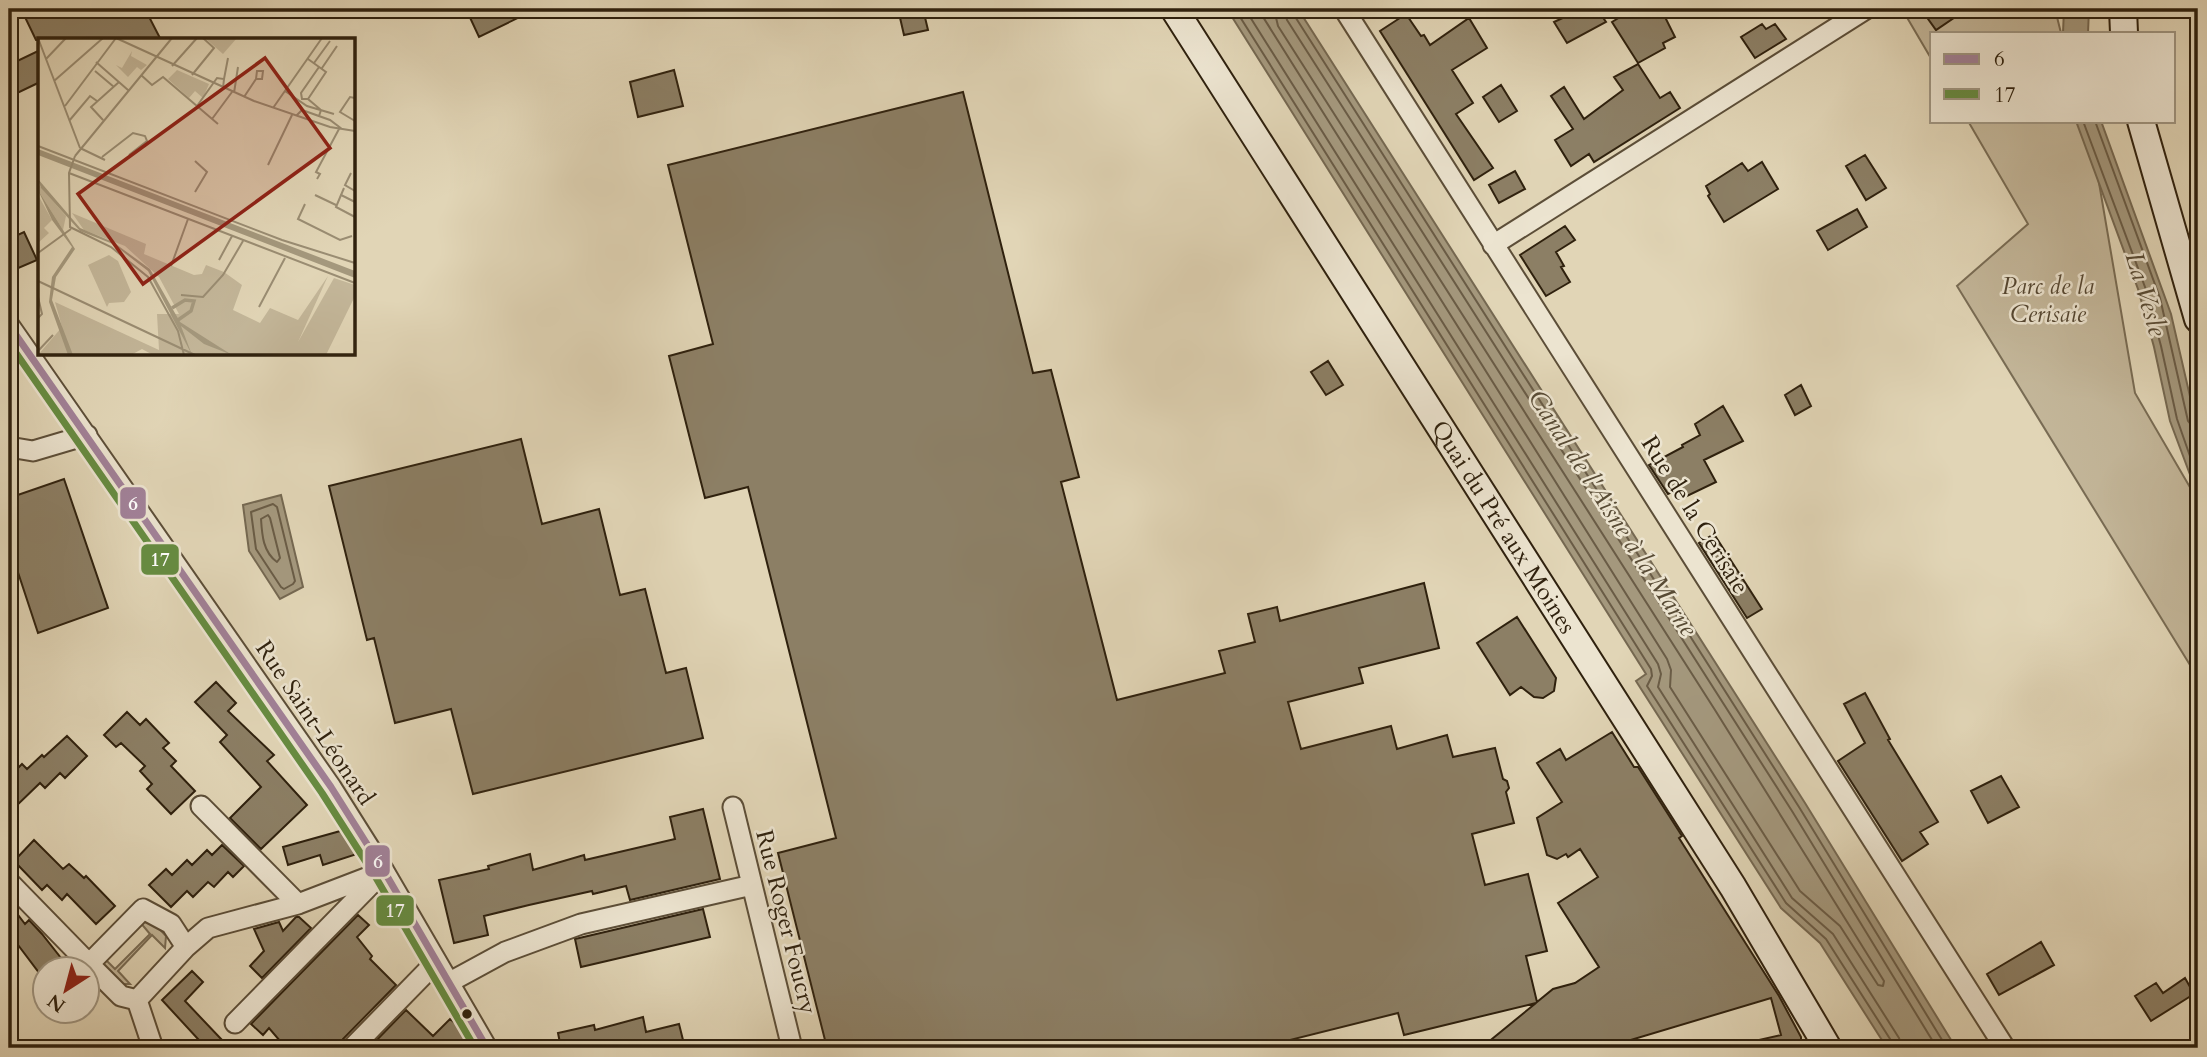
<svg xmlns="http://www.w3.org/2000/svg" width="2207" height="1057" font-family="Cardo,serif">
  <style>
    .green { fill: #c3b699; stroke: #796c54; stroke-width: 2 }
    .water { fill: #a4987d; stroke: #756851; stroke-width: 2 }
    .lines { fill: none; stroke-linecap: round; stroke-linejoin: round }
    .shore { stroke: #6a5c46; stroke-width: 2 }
    .building { fill: #8c7f65; stroke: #2f210e; stroke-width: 2 }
    .street-casing { stroke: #5c4e38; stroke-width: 23 }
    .secondary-casing { stroke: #2f210e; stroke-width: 30 }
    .street { stroke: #ece4d0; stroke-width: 19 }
    .secondary { stroke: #ece4d0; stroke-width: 26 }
    .bus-1-casing { stroke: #ece4d0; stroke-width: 12 }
    .bus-2-casing { stroke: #ece4d0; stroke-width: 12 }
    .bus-1 { stroke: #a18198; stroke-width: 7 }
    .bus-2 { stroke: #668c41; stroke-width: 7 }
    .bus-dot { fill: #2f210e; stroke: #ece4d0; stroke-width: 2.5 }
    .labels { text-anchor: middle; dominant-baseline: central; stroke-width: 5; stroke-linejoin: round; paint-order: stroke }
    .park-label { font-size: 24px; font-style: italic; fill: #544631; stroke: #ece4d0 }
    .street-label { font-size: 24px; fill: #2f210e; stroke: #ece4d0 }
    .water-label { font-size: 26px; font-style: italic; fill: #584b35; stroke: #ece4d0 }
    .inset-river { fill: none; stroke: #a4987d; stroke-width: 3.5 }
    .inset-road { fill: none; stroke: #9a8d73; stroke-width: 2 }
    .view { fill: #8f2418; fill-opacity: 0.15; stroke: #8f2418; stroke-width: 3.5 }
    .inset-edge { fill: none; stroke: #2f210e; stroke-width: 3.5 }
    .line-badge { stroke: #ece4d0; stroke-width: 2.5 }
    .badge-label { font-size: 19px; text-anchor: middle; font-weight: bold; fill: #fff }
  </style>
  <rect width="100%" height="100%" fill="#e1d5b6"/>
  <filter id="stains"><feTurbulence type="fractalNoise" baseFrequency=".00286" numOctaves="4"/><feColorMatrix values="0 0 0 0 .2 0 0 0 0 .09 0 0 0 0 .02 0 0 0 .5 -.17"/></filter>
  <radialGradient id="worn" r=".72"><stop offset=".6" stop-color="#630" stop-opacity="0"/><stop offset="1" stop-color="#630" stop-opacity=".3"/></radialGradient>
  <path class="green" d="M1902 9H2055L2061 33H1932V60Z
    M1968 121H2083L2098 177 2135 393 2198 501V678L1957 286 2028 224Z
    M145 920 154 923 166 936 165 948 152 935 118 971 130 984H120L101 967 103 957 115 969 150 934 139 921Z"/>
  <path class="water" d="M1227 9H1298L1805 803 1956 1048H1887L1820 943 1781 908 1636 681 1646 674Z
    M2064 9H2089L2088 33H2063Z
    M2076 121H2101L2171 314 2198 431V496L2170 421 2154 347 2138 289Z
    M281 495 303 587 280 599 249 551 243 505Z"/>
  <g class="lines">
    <path class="shore" d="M1235 9 1651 669 1652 676 1647 686 1786 903 1826 939 1892 1042 1893 1048
      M1245 9 1658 664 1661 674 1658 687 1792 898 1833 934 1899 1038 1902 1048
      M1258 9 1667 659 1671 670 1670 687 1800 891 1840 926 1878 985 1883 986 1884 981 1715 710 1278 26 1274 9
      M1284 9 1287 20 1792 811 1937 1048
      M1293 9 1294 15 1799 807 1947 1048
      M2083 121 2145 287 2161 346 2177 419 2198 479
      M2095 121 2160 298 2188 421 2192 426 2198 427
      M273 504 277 507 295 581 293 584 284 589 281 587 256 549 251 512Z
      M268 515 270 518 280 558 277 562C263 552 262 535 261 519Z"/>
  </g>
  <path class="building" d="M32 9H145L161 40H36L23 13Z
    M466 9H536L479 37Z
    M898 9H923L928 30 904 35Z
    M1582 9H1597L1606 22 1567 43 1554 22Z
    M1633 9H1661L1675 37 1663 43 1665 48 1638 63 1612 22Z
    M1921 9H1967L1936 30Z
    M1406 14 1421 36 1424 35 1430 45 1469 18 1487 48 1452 70 1473 103 1456 114 1493 168 1474 180 1380 31Z
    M1762 24 1766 29 1775 24 1786 39 1755 58 1741 37Z
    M40 50V82L9 97V65Z
    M1638 64 1660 98 1670 92 1680 108 1594 162 1589 154 1571 166 1555 140 1573 129 1551 96 1564 87 1584 119 1623 90 1614 77Z
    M674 70 683 106 638 117 630 82Z
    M1501 85 1517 111 1499 122 1483 97Z
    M963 92 1033 373 1051 370 1079 477 1061 482 1117 700 1225 673 1219 651 1255 642 1248 614 1277 607 1280 621 1424 583 1439 648 1359 668 1363 683 1288 702 1301 749 1391 726 1397 749 1447 735 1453 757 1495 748 1503 779 1507 781 1509 788 1506 792 1514 823 1472 834 1485 885 1528 874 1547 951 1526 956 1537 1002 1553 989 1575 983 1599 967 1558 903 1598 877 1580 849 1568 857 1566 854 1557 859 1547 855 1537 818 1562 802 1537 763 1560 749 1566 760 1612 732 1634 767H1638L1682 836 1679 838 1779 996 1801 1037V1048H1751L1750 1042 1781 1035 1771 998 1604 1048H1481L1536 1003 1404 1035 1398 1013 1258 1048H827L778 853 836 838 748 487 705 498 669 356 713 344 668 165Z
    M1865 155 1886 188 1866 200 1846 166Z
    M1762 162 1778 189 1724 222 1708 196 1710 194 1706 186 1742 163 1748 171Z
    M1515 171 1525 189 1499 203 1489 185Z
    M1857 209 1867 227 1828 250 1817 231Z
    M1565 226 1575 240 1556 252 1564 266 1561 267 1570 282 1546 296 1520 255Z
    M24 232 37 260 9 272V239Z
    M1328 361 1343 385 1326 395 1311 372Z
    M1801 385 1811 406 1795 415 1785 395Z
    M1723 406 1743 441 1704 460 1716 482 1685 497 1680 488 1668 494 1649 465 1683 447 1682 445 1700 435 1695 424Z
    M521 439 542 524 599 509 620 595 645 589 666 673 686 668 703 738 473 794 451 709 395 723 374 638 367 640 329 486Z
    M64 479 108 608 38 633 9 545V498Z
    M1714 534 1762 609 1747 618 1699 543Z
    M1517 617 1556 678 1554 691 1543 698 1534 697 1521 687 1510 695 1477 643Z
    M216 682 236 703 228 711 274 755 267 761 307 805 261 849 230 818 261 787 220 742 227 735 195 702Z
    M1865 693 1890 739 1888 740 1938 822 1920 832 1928 844 1902 861 1838 761 1865 743 1844 704Z
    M127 712 140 725 146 719 169 743 163 748 176 761 171 766 195 791 171 814 147 789 152 784 140 771 145 766 121 743 116 747 104 735Z
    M67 736 87 756 65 778 60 773 45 788 40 783 9 813V777L22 764 27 769 42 755 44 757Z
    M2001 776 2019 807 1988 823 1971 791Z
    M703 809 720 879 630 900 626 886 593 894 592 891 529 905 484 916 488 935 454 943 439 880 489 869 488 866 530 854 533 870 584 855 585 860 675 839 670 817Z
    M344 830 357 854 323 865 320 855 288 865 283 847Z
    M34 840 63 869 69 864 84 878 86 876 115 906 96 924 67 894 62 900 47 885 42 890 14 861Z
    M222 845 244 866 233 877 228 872 214 887 208 882 193 897 187 891 171 907 149 885 166 869 172 875 187 860 192 865 207 850 212 855Z
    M9 903 25 924 29 920 42 934 61 958 40 974 9 933Z
    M703 909 710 937 581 967 575 939Z
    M358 915 369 925 357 937 372 956 370 959 396 985 343 1039 340 1048H286L269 1028 263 1035 251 1024Z
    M296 917H299L311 928 262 978 250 966 264 951 254 929 279 922 283 931Z
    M2041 942 2054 965 1999 995 1987 974Z
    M192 971 203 982 185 1001 222 1040 213 1048H189L198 1039 162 1000Z
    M2185 978 2194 994 2151 1021 2135 996 2156 983 2163 993Z
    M406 1010 433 1036 450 1019 460 1027 473 1048H369Z
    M643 1017 646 1032 679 1024 685 1048H561L558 1033 594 1025 595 1030Z"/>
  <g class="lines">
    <defs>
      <path id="street" d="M1344 9 2005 1048
        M1493 245 1866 9
        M9 325 331 787 384 871 487 1048
        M9 447 33 451 87 435
        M201 806 298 904
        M733 807 792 1048
        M9 882 89 964
        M186 947 137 1000 121 996 89 964 143 909 171 924 186 947 208 928 298 904 384 871
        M448 983 505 952 581 924 752 885
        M137 1000 153 1048
        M235 1023 379 876
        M352 1048 436 962"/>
      <g id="secondary">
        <path id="s1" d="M1174 9 1733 887 1828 1048"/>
        <path d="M2123 9 2124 33"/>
        <path d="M2141 121 2198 319"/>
      </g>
    </defs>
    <use href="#street" class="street-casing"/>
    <use href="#secondary" class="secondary-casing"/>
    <use href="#street" class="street"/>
    <use href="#secondary" class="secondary"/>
    <defs>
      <path id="bus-1" d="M9 325 331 787 384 871 487 1048"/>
      <path id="bus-2" d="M9 343 322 793 375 876 475 1048"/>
    </defs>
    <use href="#bus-1" class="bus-1-casing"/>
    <use href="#bus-2" class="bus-2-casing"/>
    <use href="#bus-1" class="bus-1"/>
    <use href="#bus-2" class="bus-2"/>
  </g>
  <circle class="bus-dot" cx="467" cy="1014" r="6"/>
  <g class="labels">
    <g class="park-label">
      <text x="2048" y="286">Parc de la<tspan x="2048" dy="28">Cerisaie</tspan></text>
    </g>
    <g class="street-label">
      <text transform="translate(1695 515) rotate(58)">Rue de la Cerisaie</text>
      <text stroke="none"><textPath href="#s1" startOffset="614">Quai du Pré aux Moines</textPath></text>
      <text transform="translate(315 723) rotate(56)">Rue Saint-Léonard</text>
      <text transform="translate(786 922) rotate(76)">Rue Roger Foucry</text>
    </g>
    <g class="water-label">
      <text transform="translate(2146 294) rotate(73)">La Vesle</text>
      <text transform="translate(1613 513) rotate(57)">Canal de l'Aisne à la Marne</text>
    </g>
  </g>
  <g transform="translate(38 38)">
    <rect width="317" height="317" fill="#e1d5b6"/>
    <path d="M167 0H199L185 16ZM94 13 93 18 109 27 103 32 99 29 90 39 78 27 84 30ZM139 32 171 46 165 60 157 53 151 60 130 41ZM0 146 28 178 25 192 0 152ZM0 157 14 182 6 190 11 195 0 205ZM34 175 108 206 106 216 156 237 164 236 168 227 186 234 204 247 195 272 222 285 232 270 260 282 290 238 260 304 296 240 317 247V258L288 317H115L104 311 93 317H0L24 289 17 264 121 312 119 276H141L121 239 87 208 46 192ZM71 217 80 223 93 254 86 264 71 265 69 269 50 227Z" fill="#c3b699"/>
    <path d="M0 111 317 233V240L0 117ZM0 141 42 190 75 204 112 231 142 284 194 317 166 306 143 288 154 317 110 233 75 206 42 193 3 150ZM0 152 37 211 18 239 14 262 35 317H30L11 264 14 239 34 209 14 182Z" fill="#a4987d"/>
    <path class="inset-river" d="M134 270 147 262 156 263 153 273 140 282"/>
    <path class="inset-road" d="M0 0 42 110M78 0 216 63 292 89 317 93M8 21 28 0M270 21 288 34 270 61 283 72 281 78M58 24 90 52M276 25 292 3M134 28 159 0M284 30 299 8M57 33 76 49M103 37 114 47 125 39 180 86M154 37 176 10 165 0M186 41 190 20M16 43 65 0M247 53 269 68 296 76M196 55 200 29M206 59 218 41H224L225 33H219L218 41M317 60 312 59 302 74 317 83M270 61H264L263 55 281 29M27 68 78 0M159 68 179 40 186 41 185 50M235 70 284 0M258 78 264 72 292 82 304 91M174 81 194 54M65 82 53 69 81 44M31 83 52 58 59 63M0 108 244 202 317 225M42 110 67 122M37 118 134 0M37 118 31 135 32 189 73 209 110 239 140 293 146 317M64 119 95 95 107 98 109 103 91 117M157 123 169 134 157 154M230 127 254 77M31 135 317 245M313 135 307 147 317 153M279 141 282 136 278 134 301 91M306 150 303 157 317 164M277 157 298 167M303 157 298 169 317 179M267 166 260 181 302 202 314 198M0 215 33 191M181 222 194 198M133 228 150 181M0 243 157 317M143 257 165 259 185 237 205 203M0 259 4 276 0 280M221 269 247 220M0 313 15 297"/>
    <path class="view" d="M227 20 292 110 105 246 40 156Z"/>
    <rect width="317" height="317" class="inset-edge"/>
  </g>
  <g class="line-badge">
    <rect x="119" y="486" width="28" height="34" rx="7" fill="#a18198"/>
    <rect x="140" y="543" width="40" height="33" rx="7" fill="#668c41"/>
    <rect x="364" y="844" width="27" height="34" rx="7" fill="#a18198"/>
    <rect x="375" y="894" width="40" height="33" rx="7" fill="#668c41"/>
  </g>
  <g class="badge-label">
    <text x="133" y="510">6</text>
    <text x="160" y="566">17</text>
    <text x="378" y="868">6</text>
    <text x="395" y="917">17</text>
  </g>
  <rect width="2207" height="1057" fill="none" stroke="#e1d5b6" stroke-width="35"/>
  <rect x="10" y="10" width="2186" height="1036" fill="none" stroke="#2f210e" stroke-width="3.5"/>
  <rect x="18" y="18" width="2172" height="1022" fill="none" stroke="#2f210e" stroke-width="2"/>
  <rect x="1930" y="32" width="245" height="91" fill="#ece4d0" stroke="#a09682" stroke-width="2"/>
  <rect x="1944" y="54" width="35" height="10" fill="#a18198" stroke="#a09682" stroke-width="2"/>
  <text x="1994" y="66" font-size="21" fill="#2f210e">6</text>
  <rect x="1944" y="89" width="35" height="10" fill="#668c41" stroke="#a09682" stroke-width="2"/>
  <text x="1994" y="102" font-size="21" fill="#2f210e">17</text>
  <g transform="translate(66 990) rotate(216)"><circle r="33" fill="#ece4d0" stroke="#a09682" stroke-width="2"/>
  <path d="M0-5L12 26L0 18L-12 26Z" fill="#8f2418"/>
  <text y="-10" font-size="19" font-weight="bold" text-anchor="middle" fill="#2f210e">N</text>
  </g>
  <rect width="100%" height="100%" filter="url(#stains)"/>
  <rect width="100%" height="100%" fill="url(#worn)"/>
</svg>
